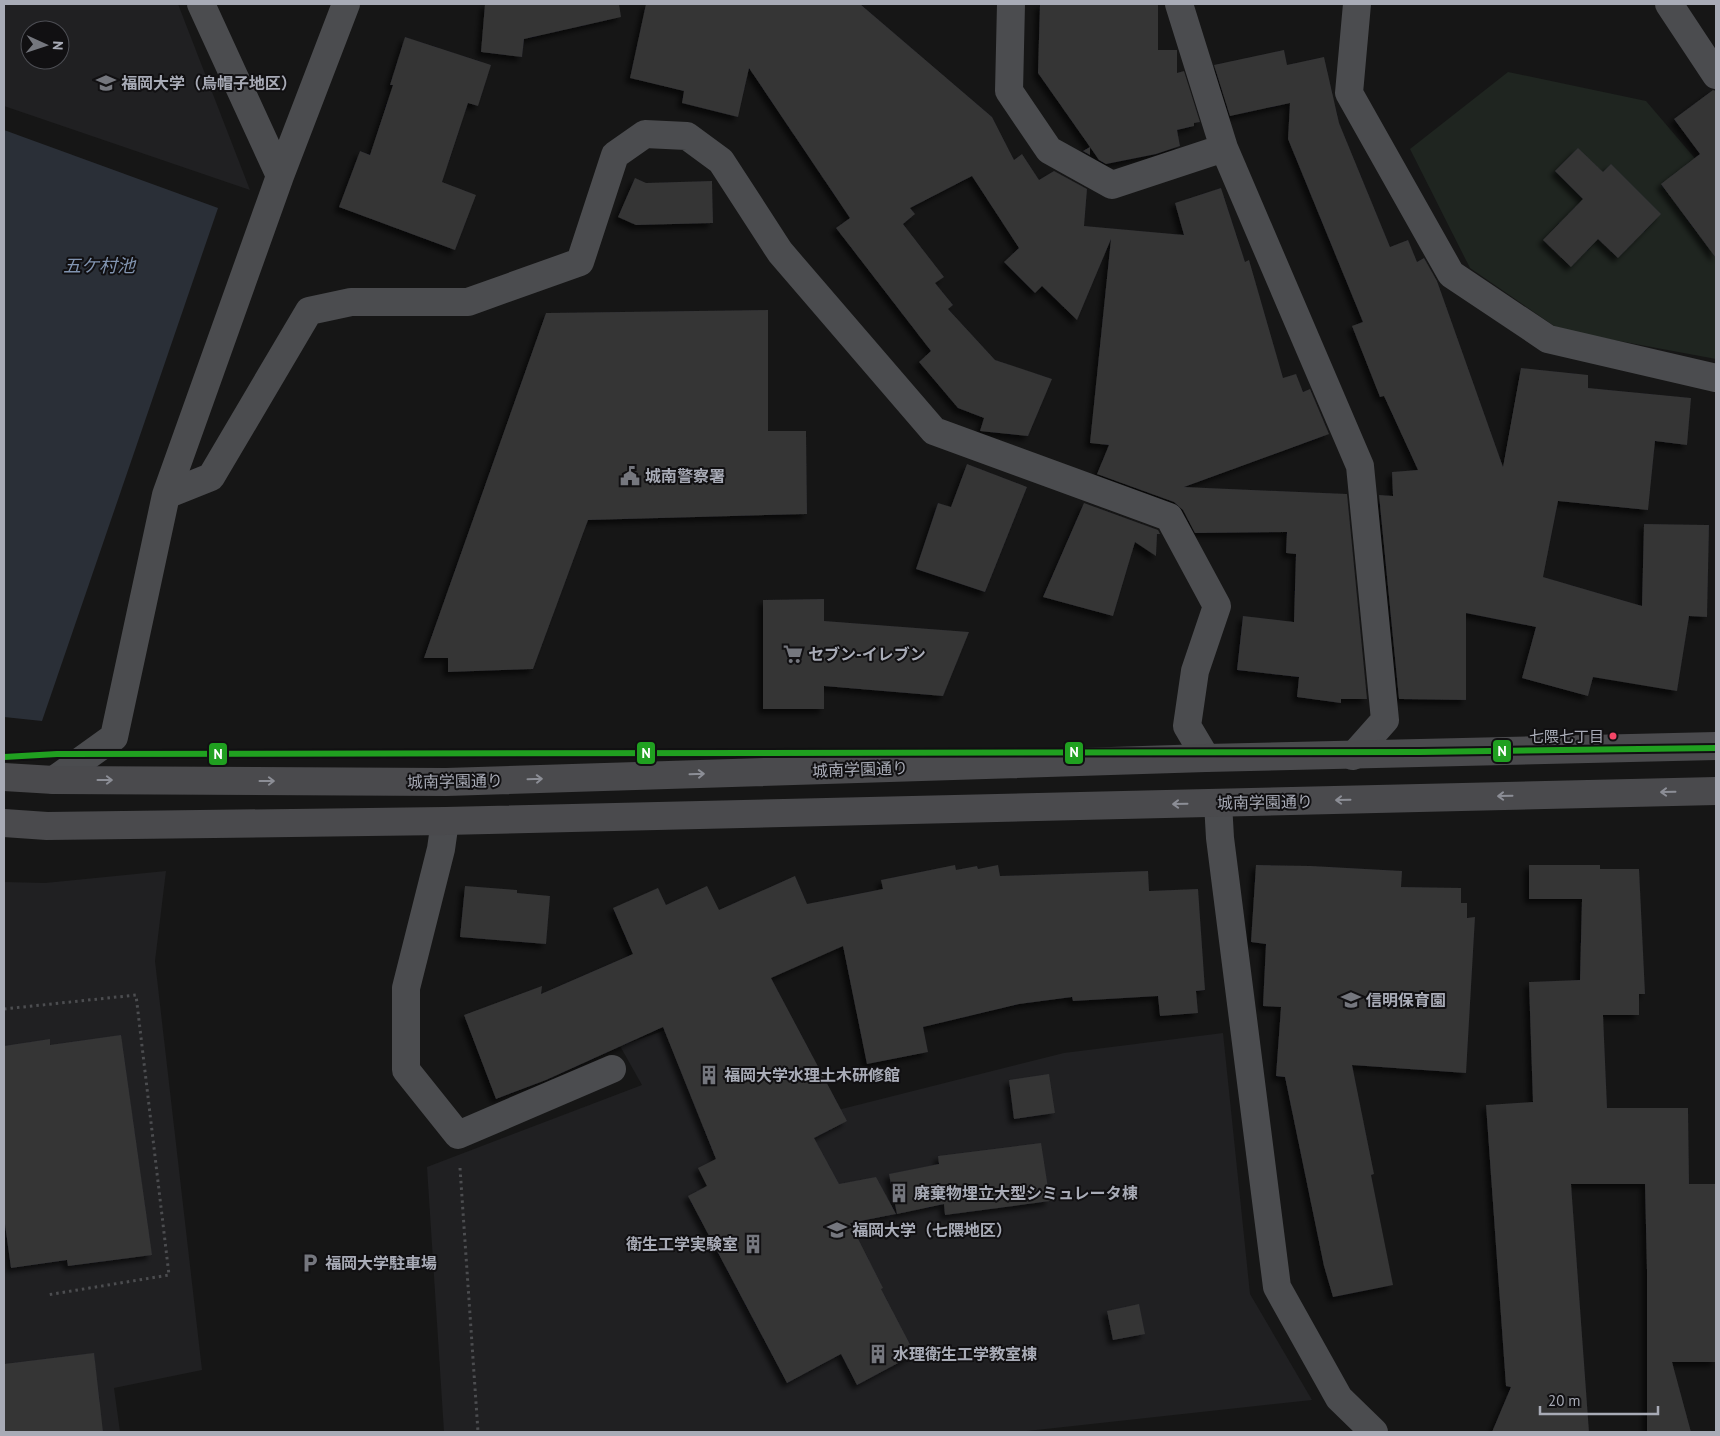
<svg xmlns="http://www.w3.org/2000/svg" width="1720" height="1436" font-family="'PT Sans','Noto Sans JP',sans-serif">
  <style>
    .built { fill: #202022; fill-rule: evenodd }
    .green { fill: #1f2520 }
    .water { fill: #2a2f37 }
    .building { fill: #343436; filter: url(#shadow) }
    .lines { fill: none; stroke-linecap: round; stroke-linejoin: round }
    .path { stroke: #4c4d50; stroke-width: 3; stroke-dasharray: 2.5 4; stroke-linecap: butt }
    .street { stroke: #4b4c4f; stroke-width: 28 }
    .secondary { stroke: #4a4a4d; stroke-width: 28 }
    .metro-1-casing { stroke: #111012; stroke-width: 10 }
    .metro-1 { stroke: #20a020; stroke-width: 6 }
    .oneway { stroke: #8c8e96 }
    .bus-dot { fill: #f34667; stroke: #111012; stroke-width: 2 }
    .labels { text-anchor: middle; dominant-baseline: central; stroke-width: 4; stroke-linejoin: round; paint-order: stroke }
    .bus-label { font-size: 15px; fill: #a8abb6; stroke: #111012; text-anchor: end }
    .poi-label { font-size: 16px; font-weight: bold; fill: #a8abb6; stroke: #111012; text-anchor: start }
    .street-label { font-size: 16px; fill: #a8abb6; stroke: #111012 }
    .water-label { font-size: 18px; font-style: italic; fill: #8194b0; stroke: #111012 }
    .line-badge { stroke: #111012; stroke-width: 2 }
    .badge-label { font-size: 14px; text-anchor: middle; font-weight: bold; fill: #fff }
  </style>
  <defs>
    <filter id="shadow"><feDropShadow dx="-4.5" dy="4.5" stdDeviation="2.5" flood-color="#0009"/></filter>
  </defs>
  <rect width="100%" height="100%" fill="#161616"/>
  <path class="built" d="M4 4H178L250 190 4 106ZM30 30H60V60H30Z
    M166 871 155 961 202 1370 114 1388 120 1432H4V882L45 883Z
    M776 991 818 1115 1064 1053 1223 1033 1250 1294 1312 1400 1018 1432H444L427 1167 642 1085 620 1046Z"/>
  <path class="green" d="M1508 72 1646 101 1716 183V359L1560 330 1470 268 1410 149Z"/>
  <path class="water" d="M4 130 218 208 42 721 4 717Z"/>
  <path class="building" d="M485 4H619L621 17 524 39 522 57 481 52Z
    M646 4H860L992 117 1014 160 1022 154 1039 180 1054 171 1087 189 1084 226 1184 235 1175 203 1221 188 1245 262 1249 260 1283 378 1296 374 1303 392 1310 389 1329 434 1184 487 1347 494 1367 699H1341V703L1297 697 1299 677 1237 670 1243 616 1294 622 1296 554 1286 553 1287 532 1195 533 1183 510 1174 502 1097 474 1109 445 1090 443 1111 239 1077 320 1042 286 1035 293 1004 262 1019 248 972 176 910 208 915 214 903 224 944 277 935 283 953 305 948 309 995 360 1052 379 1028 436 980 431 984 418 958 408 919 362 931 351 836 228 850 218 749 68 738 117 682 103 684 91 630 78Z
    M1040 4H1158V50H1177V73L1184 71 1200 122 1194 123V126L1177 130 1180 146 1156 154 1106 164 1099 160 1090 147V155L1083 151 1090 147 1038 73Z
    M405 37 491 65 478 106 468 103 442 182 476 195 455 250 339 207 360 151 370 155 393 85H390Z
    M1284 50 1287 65 1324 57 1339 123 1390 247 1408 240 1417 262 1424 258 1437 281 1503 467 1521 368 1588 375V388L1691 398 1687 445 1655 441 1648 510 1558 501 1543 577 1642 606 1644 524 1709 525 1707 617 1689 616 1677 691 1593 677 1588 696 1522 678 1536 627 1466 613V700L1399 699 1379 495 1393 496 1392 472 1418 470 1384 396 1380 397 1352 326 1363 322 1288 139 1290 103 1230 116 1214 65Z
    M1713 90 1716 91V258L1661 184 1700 154 1674 119Z
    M1578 148 1603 172 1611 164 1661 214 1618 258 1598 239 1571 267 1543 240 1583 199 1555 171Z
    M635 178 646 183 712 181 713 223 636 225 618 217Z
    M768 310V431H806L807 514 588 520 533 669 448 672V658H424L546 313Z
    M967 464 1027 487 985 592 916 569 938 503 951 507Z
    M1084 503 1158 530 1160 534H1157L1156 556 1135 542 1113 616 1043 597Z
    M824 599V621L969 632 943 696 824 686V709H763V600Z
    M955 865 956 870 977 866 978 869 998 865 1000 876 1148 871 1149 891 1198 889 1205 990 1196 991 1198 1013 1160 1016 1158 996 1073 1001 1072 997 1019 1004 923 1027 928 1052 867 1064 843 946 771 978 847 1121 814 1138 839 1184 876 1177 896 1214 850 1223 883 1288 881 1289 915 1354 857 1385 841 1354 787 1383 688 1196 707 1186 698 1168 716 1159 663 1027 546 1080 496 1099 464 1015 542 986 541 994 633 954 613 908 658 888 666 905 707 886 719 910 795 876 807 904 883 889 881 880Z
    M1256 865 1311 866 1402 871 1401 887 1461 888V903H1467V918L1475 917 1466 1073 1352 1065 1374 1174 1371 1175 1393 1285 1333 1297 1324 1266 1285 1077 1276 1076 1281 1007 1263 1006 1266 944 1251 942Z
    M1529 865H1600V869H1639L1645 994H1639V1015H1603L1607 1108H1688L1689 1184H1716V1362H1672L1691 1432H1647V1271L1645 1184H1571L1589 1432H1492L1511 1387 1506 1386 1486 1105 1533 1102 1529 982 1580 980 1582 899H1529Z
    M465 886 517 890V893L550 896 546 944 460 937Z
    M121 1035 152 1255 68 1266 67 1260 11 1268 4 1217V1046L50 1039V1045Z
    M1049 1074 1055 1113 1014 1119 1009 1080Z
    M1041 1143 1050 1201 945 1215 944 1204 897 1214 889 1174 939 1164 938 1156Z
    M1139 1304 1145 1334 1113 1340 1107 1311Z
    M94 1353 103 1432H4V1364Z"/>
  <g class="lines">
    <path class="path" d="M4 1009 136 995 169 1275 47 1295
      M460 1168 478 1432"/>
    <path class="street" d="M1011 4 1009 91 1049 150 1112 185 1224 148
      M1179 4 1224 148 1360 466 1385 720 1353 756
      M1357 4 1349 93 1451 274 1548 339 1716 378
      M1669 4 1716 75
      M280 176 346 4
      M166 495 211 477 309 311 351 302H468L580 262 615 155 645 134 687 136 721 161 780 252 934 431 1169 517 1217 606 1195 671 1187 726 1206 758
      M54 780 114 737 166 495 280 176 201 4
      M1218 803 1220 838 1277 1287 1339 1398 1374 1432
      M445 821 441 849 406 988V1070L458 1135 612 1069"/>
    <path class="secondary" d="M4 777 54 780 446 782 1206 758 1716 746
      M4 823 47 826 445 821 1716 791"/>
    <defs>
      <path id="metro-1" d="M4 757 57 754 1420 752 1716 748"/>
    </defs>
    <use href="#metro-1" class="metro-1-casing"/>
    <use href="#metro-1" class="metro-1"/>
  </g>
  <defs><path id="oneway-shaft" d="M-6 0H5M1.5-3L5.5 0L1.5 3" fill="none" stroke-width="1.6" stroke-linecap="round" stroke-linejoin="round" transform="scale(1.25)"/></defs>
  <g class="oneway">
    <use href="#oneway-shaft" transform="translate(697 774) rotate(-2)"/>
    <use href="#oneway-shaft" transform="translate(535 779) rotate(-2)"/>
    <use href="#oneway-shaft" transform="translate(105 780)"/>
    <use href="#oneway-shaft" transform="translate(267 781)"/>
    <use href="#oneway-shaft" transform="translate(1668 792) rotate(179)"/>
    <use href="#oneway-shaft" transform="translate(1505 796) rotate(179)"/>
    <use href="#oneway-shaft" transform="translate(1343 800) rotate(179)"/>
    <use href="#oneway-shaft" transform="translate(1180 804) rotate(179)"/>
  </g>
  <defs>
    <symbol id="university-bare" viewBox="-9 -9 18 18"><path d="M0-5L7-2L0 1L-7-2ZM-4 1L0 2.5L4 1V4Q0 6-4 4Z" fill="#75777e" stroke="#111012" stroke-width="2.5" paint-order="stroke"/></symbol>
    <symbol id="civic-bare" viewBox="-9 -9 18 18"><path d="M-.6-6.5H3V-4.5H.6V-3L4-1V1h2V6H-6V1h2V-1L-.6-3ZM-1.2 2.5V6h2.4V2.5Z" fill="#75777e" stroke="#111012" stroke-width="2.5" paint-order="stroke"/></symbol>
    <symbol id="supermarket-bare" viewBox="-9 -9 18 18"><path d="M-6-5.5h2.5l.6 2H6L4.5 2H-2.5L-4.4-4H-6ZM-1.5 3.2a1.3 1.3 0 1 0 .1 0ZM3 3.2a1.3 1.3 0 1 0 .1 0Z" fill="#75777e" stroke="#111012" stroke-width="2.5" paint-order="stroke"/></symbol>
    <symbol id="school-bare" viewBox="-9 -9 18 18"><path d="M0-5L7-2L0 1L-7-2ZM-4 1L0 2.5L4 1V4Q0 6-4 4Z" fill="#75777e" stroke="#111012" stroke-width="2.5" paint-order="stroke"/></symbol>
    <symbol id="building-bare" viewBox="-9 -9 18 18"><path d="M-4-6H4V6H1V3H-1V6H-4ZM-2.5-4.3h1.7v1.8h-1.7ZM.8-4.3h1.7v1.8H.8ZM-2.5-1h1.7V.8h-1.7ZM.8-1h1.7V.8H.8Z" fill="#75777e" stroke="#111012" stroke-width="2.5" paint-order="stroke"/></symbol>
    <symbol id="parking-bare" viewBox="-9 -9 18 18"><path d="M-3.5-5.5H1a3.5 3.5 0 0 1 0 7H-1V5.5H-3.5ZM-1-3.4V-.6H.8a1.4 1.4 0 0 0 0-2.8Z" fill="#75777e" stroke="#111012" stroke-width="2.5" paint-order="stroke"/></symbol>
  </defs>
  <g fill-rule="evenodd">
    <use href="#university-bare" x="92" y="69" width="28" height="28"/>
    <use href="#civic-bare" x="616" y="462" width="28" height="28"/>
    <use href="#supermarket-bare" x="779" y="640" width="28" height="28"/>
    <use href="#school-bare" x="1337" y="986" width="28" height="28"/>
    <use href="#building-bare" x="695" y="1061" width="28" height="28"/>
    <use href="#building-bare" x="885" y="1179" width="28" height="28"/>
    <use href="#university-bare" x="823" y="1216" width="28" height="28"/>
    <use href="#building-bare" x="739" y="1230" width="28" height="28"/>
    <use href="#parking-bare" x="296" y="1249" width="28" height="28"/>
    <use href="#building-bare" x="864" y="1340" width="28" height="28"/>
  </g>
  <circle class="bus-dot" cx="1613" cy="736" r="4.5"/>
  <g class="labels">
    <g class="bus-label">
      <text x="1604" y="736">七隈七丁目</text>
    </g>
    <g class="poi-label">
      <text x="121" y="83">福岡大学（烏帽子地区）</text>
      <text x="645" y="476">城南警察署</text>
      <text x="808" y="654">セブン-イレブン</text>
      <text x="1366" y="1000">信明保育園</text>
      <text x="724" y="1075">福岡大学水理土木研修館</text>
      <text x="914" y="1193">廃棄物埋立大型シミュレータ棟</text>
      <text x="852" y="1230">福岡大学（七隈地区）</text>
      <text x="738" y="1244" text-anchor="end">衛生工学実験室</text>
      <text x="325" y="1263">福岡大学駐車場</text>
      <text x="893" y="1354">水理衛生工学教室棟</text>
    </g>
    <g class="street-label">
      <text transform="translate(860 769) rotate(-2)">城南学園通り</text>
      <text transform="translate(455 781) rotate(-1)">城南学園通り</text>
      <text transform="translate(1265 802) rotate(-1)">城南学園通り</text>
    </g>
    <g class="water-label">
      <text x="99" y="265">五ケ村池</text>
    </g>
  </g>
  <g class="line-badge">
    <rect x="1492" y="739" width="20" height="24" rx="5" fill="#20a020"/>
    <rect x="1064" y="741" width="20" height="24" rx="5" fill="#20a020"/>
    <rect x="636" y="741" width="20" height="24" rx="5" fill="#20a020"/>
    <rect x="208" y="742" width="20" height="24" rx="5" fill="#20a020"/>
  </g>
  <g class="badge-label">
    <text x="1502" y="756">N</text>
    <text x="1074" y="757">N</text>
    <text x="646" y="758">N</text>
    <text x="218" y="759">N</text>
  </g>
  <rect width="1720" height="1436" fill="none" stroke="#a8abb6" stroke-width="10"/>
  <g transform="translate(45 45) rotate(93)"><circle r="24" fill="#111012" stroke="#4d4e54"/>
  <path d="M0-4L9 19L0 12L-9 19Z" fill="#75777e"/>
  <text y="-8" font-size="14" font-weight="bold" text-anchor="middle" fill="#a8abb6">N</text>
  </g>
  <path d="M1540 1406v8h118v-8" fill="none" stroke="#a8abb6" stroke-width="2.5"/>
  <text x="1548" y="1406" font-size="15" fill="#a8abb6" stroke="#111012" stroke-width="4" paint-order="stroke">20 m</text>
</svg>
